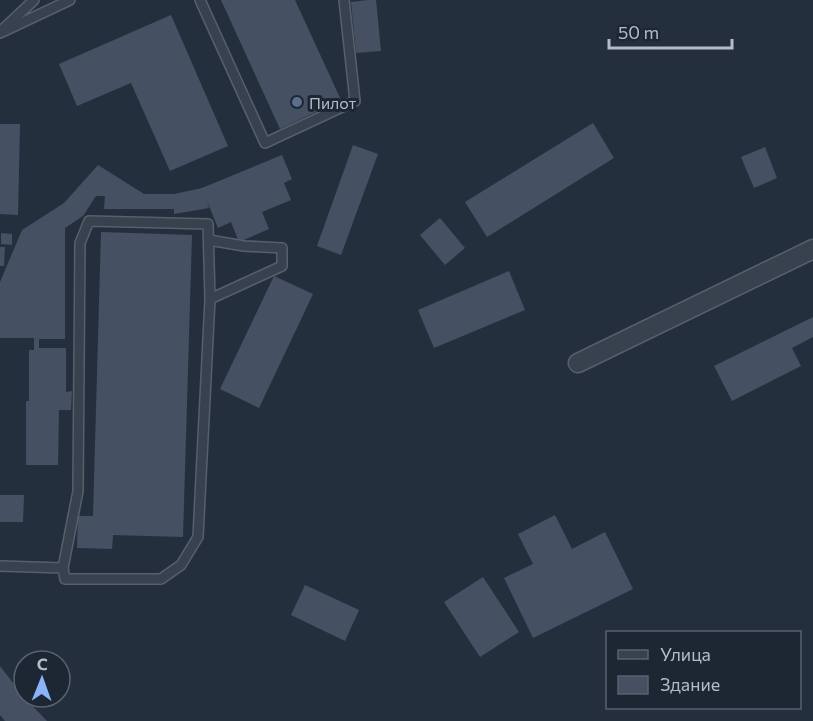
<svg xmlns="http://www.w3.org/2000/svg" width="813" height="721" font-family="Commissioner,sans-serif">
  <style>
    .building { fill: #455162 }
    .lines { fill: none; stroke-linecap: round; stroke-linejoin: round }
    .lane-casing { stroke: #565f6c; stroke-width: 12 }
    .street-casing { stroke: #565f6c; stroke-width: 21 }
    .lane { stroke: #38414e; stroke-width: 9 }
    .street { stroke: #38414e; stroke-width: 18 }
    .service-dot { fill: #5c6f8a; stroke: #1d2633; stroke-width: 2 }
    .labels { text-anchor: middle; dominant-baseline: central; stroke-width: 6; stroke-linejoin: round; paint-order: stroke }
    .poi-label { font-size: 16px; fill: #b4bcc9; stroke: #1d2633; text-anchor: start }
  </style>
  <rect width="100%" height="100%" fill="#242f3e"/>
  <path class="building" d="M221 0H295L341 100 280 129Z
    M368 0H376L381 51 356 53 351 2Z
    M171 15 228 146 170 171 131 83 77 106 59 64Z
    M593 123 614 158 487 237 465 202Z
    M0 124H20L18 215 0 214Z
    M353 145 378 154 341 255 317 246Z
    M765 147 777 178 754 188 741 157Z
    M282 155 292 179 284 183 291 200 262 212 269 229 239 242 231 222 218 228 207 201 209 208 174 214V209H104L105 196H96L83 216 65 228V339H39V348H66V392L72 391 71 410H59L58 465H26V401H29V350H34V338H0V282L22 230 64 203 98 165 144 194H174L202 188Z
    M440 218 465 248 445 265 420 235Z
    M101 232 192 235 183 537 113 535 112 549 77 548 78 516H93Z
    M1 233 12 234V245L1 244Z
    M0 247H5L4 266H0Z
    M509 271 525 310 434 348 418 310Z
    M274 276 313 294 259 408 220 389Z
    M813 317V337L792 348 801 366 732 401 714 366Z
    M0 495H24L23 522H0Z
    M555 515 572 549 605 532 633 589 533 638 504 578 533 564 518 534Z
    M483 577 519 632 480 657 444 602Z
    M305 585 359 610 345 641 291 615Z
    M0 666 24 697 47 721H5L0 715Z"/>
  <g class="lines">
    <defs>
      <path id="lane" d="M200 0 265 143 355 101 344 0
        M2 30 34 0
        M0 33 70 0
        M89 221 208 224 210 299 198 537 181 565 161 579H65L63 568 78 491 80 243Z
        M209 240 244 246 282 248V266L210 299
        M0 566 63 568"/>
      <path id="street" d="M578 363 813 249"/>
    </defs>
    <use href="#lane" class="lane-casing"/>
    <use href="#street" class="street-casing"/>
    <use href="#lane" class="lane"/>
    <use href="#street" class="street"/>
  </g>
  <circle class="service-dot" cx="297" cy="102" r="6"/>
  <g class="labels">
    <g class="poi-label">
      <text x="309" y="102">Пилот</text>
    </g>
  </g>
  <rect x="606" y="631" width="195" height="78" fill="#1d2633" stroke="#59626f" stroke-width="1.5"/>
  <rect x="618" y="650" width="30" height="9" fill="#38414e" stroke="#59626f" stroke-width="1.5"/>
  <text x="660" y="661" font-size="18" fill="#b4bcc9">Улица</text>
  <rect x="618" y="676" width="30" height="18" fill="#455162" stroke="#59626f" stroke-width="1.5"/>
  <text x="660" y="691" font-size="18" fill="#b4bcc9">Здание</text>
  <g transform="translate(42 679) rotate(1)"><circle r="28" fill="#1d2633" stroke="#59626f" stroke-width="1.5"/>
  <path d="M0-4.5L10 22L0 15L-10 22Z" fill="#8ab4f8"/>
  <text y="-9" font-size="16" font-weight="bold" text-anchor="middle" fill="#b4bcc9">С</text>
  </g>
  <path d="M609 39v9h123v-9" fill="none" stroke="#b4bcc9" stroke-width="3"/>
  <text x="618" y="39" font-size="18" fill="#b4bcc9" stroke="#1d2633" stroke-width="4.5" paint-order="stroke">50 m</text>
</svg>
